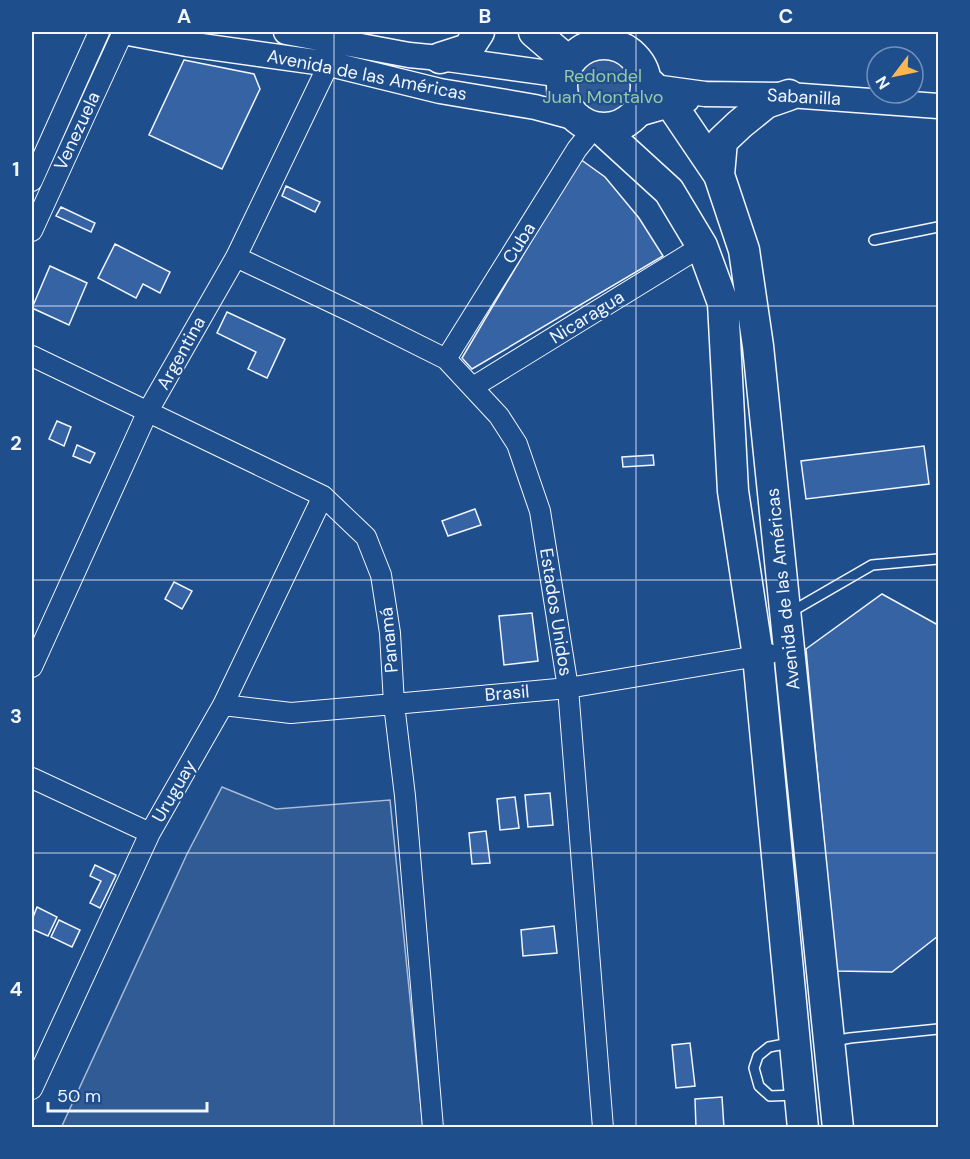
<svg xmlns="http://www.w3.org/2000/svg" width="970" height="1159" font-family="'DM Sans',sans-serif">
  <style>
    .built { fill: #305b95; stroke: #a8bbd7; stroke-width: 1.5 }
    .building { fill: #3563a3; stroke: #f2f6ff; stroke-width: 1.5 }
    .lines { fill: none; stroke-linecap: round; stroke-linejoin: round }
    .service-casing { stroke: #f2f6ff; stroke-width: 12 }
    .minor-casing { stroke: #f2f6ff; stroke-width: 22 }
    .tertiary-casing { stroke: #f2f6ff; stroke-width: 27 }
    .primary-casing { stroke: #f2f6ff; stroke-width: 33 }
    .service { stroke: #1f4e8c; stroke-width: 9 }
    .minor { stroke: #1f4e8c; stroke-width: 20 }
    .tertiary { stroke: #1f4e8c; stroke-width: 24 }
    .primary { stroke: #1f4e8c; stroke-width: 30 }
    .grid { fill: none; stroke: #f2f6ff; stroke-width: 1.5; stroke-opacity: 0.55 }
    .labels { text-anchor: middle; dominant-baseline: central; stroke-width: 4.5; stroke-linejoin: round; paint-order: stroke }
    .street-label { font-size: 18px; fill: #f2f6ff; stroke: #1f4e8c }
    .park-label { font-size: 18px; fill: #97c8a6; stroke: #1f4e8c }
    .neatline { fill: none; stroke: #f2f6ff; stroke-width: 2 }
    .grid-label { font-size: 20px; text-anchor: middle; font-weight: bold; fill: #f2f6ff }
  </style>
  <rect width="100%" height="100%" fill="#1f4e8c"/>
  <path class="built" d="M570 87a33 33 0 1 1 66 0a33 33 0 1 1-66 0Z
    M222 787 276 809 390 800 423 1127 61 1128 187 854Z"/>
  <path class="building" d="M184 60 254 74 260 89 222 169 149 135Z
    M580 159 605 177 639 218 663 256 472 369 462 358Z
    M286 186 320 202 315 212 282 196Z
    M61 207 95 223 91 232 56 216Z
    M115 244 170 272 160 293 143 284 136 298 98 278Z
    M50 266 87 283 69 325 32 308Z
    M227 312 285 339 267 378 248 369 256 352 217 333Z
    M57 421 71 427 64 446 49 439Z
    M77 445 95 453 90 463 73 456Z
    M924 446 929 484 806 499 801 461Z
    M653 455 654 465 623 467 622 457Z
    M475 509 481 525 448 536 442 521Z
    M174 582 192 591 182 609 165 599Z
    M882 594 938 625V936L892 972 836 971 806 649Z
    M532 613 538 661 504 665 499 616Z
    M550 793 553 825 528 827 525 795Z
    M515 797 519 828 500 830 497 799Z
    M486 831 490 863 472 864 469 833Z
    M95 865 116 875 100 908 90 903 101 881 90 876Z
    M37 907 57 917 48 936 32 929V920Z
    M59 920 80 930 72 947 51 937Z
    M554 926 557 953 523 956 521 930Z
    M690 1043 695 1086 676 1088 672 1045Z
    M722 1097 724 1128H696L695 1099Z"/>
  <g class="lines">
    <defs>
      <path id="service" d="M874 240 938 227
        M789 613 872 565 938 559
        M834 1041 850 1038 938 1029
        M790 1043 769 1047 758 1056 754 1068 759 1086 770 1096 797 1095"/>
      <path id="minor" d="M32 181 99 32
        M32 231 123 32
        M236 257 352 312 446 359 499 416 517 444 540 511 568 688 603 1128
        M32 356 323 496 366 537 381 575 390 633 394 704 405 796 433 1128
        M446 359 577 149 594 128
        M473 387 702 246
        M32 667 148 411 236 257 335 51
        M223 705 291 713 394 704 568 688 769 654
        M32 778 150 833
        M32 1089 150 833 223 705 323 496"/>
      <path id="tertiary" d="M123 32 187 44 330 64 440 91 535 107 576 118
        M286 32 409 55 440 58 563 75
        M654 87 705 94 789 95 938 106
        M635 115 687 100"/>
      <path id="primary" d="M534 32 569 62
        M562 86a42 42 0 1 1 84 0a42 42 0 1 1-84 0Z
        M440 58 468 49 479 32
        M646 80 671 104 719 175 744 250 758 346 838 1128
        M600 128 669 191 702 246 723 303 733 491 758 656 803 1128
        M719 175 722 141 740 124 766 103 789 95"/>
    </defs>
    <use href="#service" class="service-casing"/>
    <use href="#minor" class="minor-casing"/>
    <use href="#tertiary" class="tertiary-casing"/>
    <use href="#primary" class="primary-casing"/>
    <use href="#service" class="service"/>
    <use href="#minor" class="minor"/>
    <use href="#tertiary" class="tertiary"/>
    <use href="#primary" class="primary"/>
  </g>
  <path class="grid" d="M334 32V1128M636 32V1128M32 306H938M32 580H938M32 853H938"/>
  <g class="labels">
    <g class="street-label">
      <text transform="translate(367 75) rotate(11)">Avenida de las Américas</text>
      <text transform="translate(804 97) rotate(3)">Sabanilla</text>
      <text transform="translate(77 131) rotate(-65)">Venezuela</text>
      <text transform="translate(519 243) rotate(-58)">Cuba</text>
      <text transform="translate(587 317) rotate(-32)">Nicaragua</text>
      <text transform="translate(181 353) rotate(-61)">Argentina</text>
      <text transform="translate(783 589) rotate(-96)">Avenida de las Américas</text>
      <text transform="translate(556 612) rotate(81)">Estados Unidos</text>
      <text transform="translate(389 640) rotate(-95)">Panamá</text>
      <text transform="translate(507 693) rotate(-5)">Brasil</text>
      <text transform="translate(174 791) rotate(-60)">Uruguay</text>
    </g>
    <g class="park-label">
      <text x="603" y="76">Redondel<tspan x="603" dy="21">Juan Montalvo</tspan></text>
    </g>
  </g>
  <rect width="970" height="1159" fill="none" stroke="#1f4e8c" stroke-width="66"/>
  <g transform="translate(895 75) rotate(238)"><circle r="28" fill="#1f4e8c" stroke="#7391ba" stroke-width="1.5"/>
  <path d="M0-4.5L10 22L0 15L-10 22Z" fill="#ffb74d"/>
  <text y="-9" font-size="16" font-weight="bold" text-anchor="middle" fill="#f2f6ff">N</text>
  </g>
  <path d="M48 1102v9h159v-9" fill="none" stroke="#f2f6ff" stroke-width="3"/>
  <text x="57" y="1102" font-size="18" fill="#f2f6ff" stroke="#1f4e8c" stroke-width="4.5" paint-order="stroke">50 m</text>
  <rect x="33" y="33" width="904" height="1093" class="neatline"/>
  <g class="grid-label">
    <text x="184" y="23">A</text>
    <text x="485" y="23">B</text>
    <text x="786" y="23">C</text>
    <text x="16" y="176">1</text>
    <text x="16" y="450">2</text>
    <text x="16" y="723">3</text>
    <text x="16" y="996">4</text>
  </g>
</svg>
